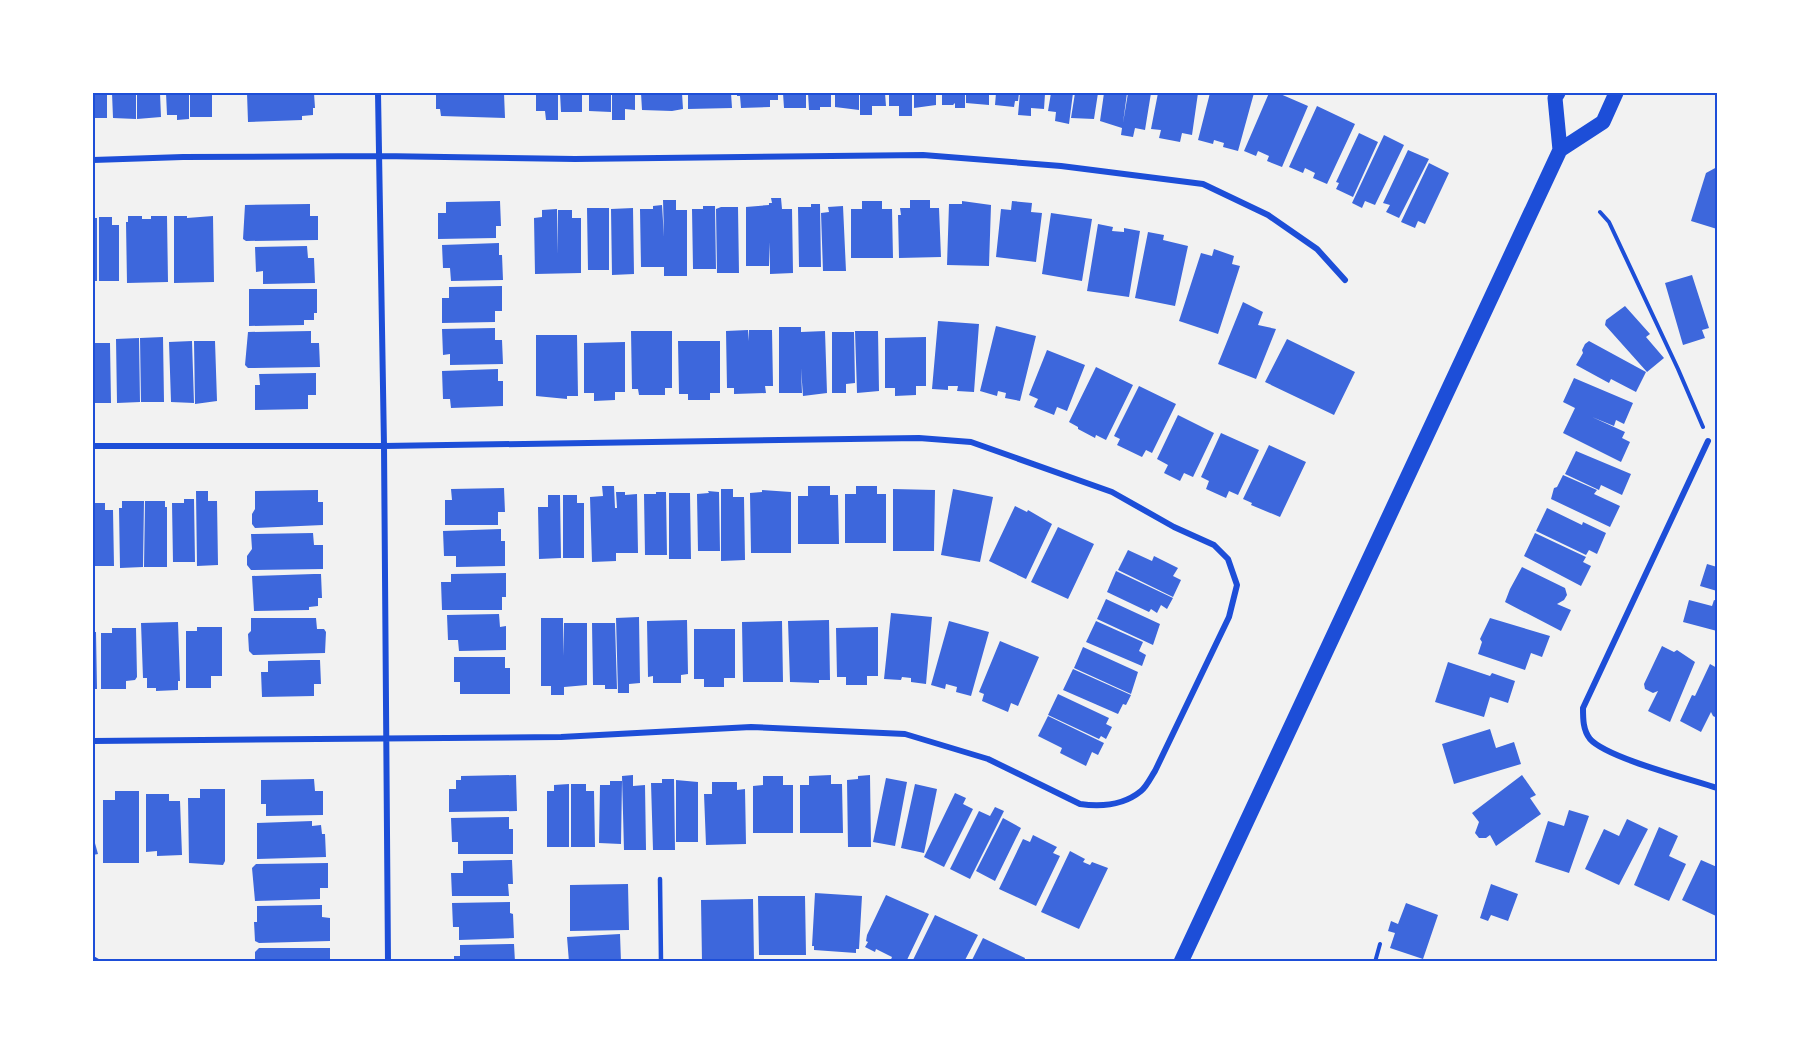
<svg xmlns="http://www.w3.org/2000/svg" width="1810" height="1055" font-family="'Noto Serif',serif">
  <style>
    .building { fill: #3d67dc }
    .lines { fill: none; stroke-linecap: round; stroke-linejoin: round }
    .path { stroke: #1d4ed8; stroke-width: 4 }
    .service { stroke: #1d4ed8; stroke-width: 4.5 }
    .minor { stroke: #1d4ed8; stroke-width: 6 }
    .primary { stroke: #1d4ed8; stroke-width: 15 }
    .neatline { fill: none; stroke: #1d4ed8; stroke-width: 2 }
  </style>
  <rect width="100%" height="100%" fill="#f2f2f2"/>
  <path class="building" d="M93 93H107V118H93Z
    M112 93H136V119L113 118Z
    M137 93H160L161 117 137 119Z
    M166 93H189V119L177 120V115H167Z
    M190 93H212V117H190Z
    M247 93H314L315 108H313V115L302 116V120L248 122Z
    M436 93H504L505 118 441 116 440 109H436Z
    M536 93H558V120H546L545 111H536Z
    M560 93H582V112H561Z
    M589 93H611V112L589 111Z
    M612 93H635V110L625 109V120H612Z
    M641 93H682L683 109 672 111 642 110Z
    M688 93H731L732 108 688 109Z
    M737 93H778V100H770V107L741 108 740 96H737Z
    M783 93H806V108H784Z
    M808 93H831V107H820V110H809Z
    M835 93H859V110L835 107Z
    M860 93H885L886 106H872V115H860Z
    M889 93H912V116H899V106H889Z
    M914 93H936V105L914 108Z
    M942 93H965V108H955V103L953 105H942Z
    M966 93H989V105L966 103Z
    M996 93H1019L1018 101H1015L1014 107 995 105Z
    M1020 93H1044L1045 94 1044 109 1031 108V116L1018 115Z
    M1051 93H1073L1069 124 1055 121 1056 112 1048 111Z
    M1075 93H1098L1094 119 1071 118Z
    M1104 93H1127L1123 123 1128 93H1151L1145 130 1135 128 1133 137 1121 135 1122 128 1100 121Z
    M1158 93H1198L1192 135 1182 133 1180 142 1159 138 1161 130 1151 129Z
    M1210 93H1254L1238 151 1223 147 1224 143 1214 140 1213 144 1198 140Z
    M1269 93H1278L1308 106 1282 167 1267 161 1269 156 1258 151 1256 156 1244 151Z
    M1317 106 1355 124 1327 184 1313 178 1315 173 1305 168 1303 173 1289 167Z
    M1359 133 1378 142 1353 197 1336 189 1339 183 1336 182Z
    M1384 135 1404 145 1375 205 1365 201 1362 208 1352 203Z
    M1408 150 1429 159 1399 218 1386 212 1390 205 1383 203Z
    M1429 163 1449 173 1425 224 1418 221 1415 228 1401 222Z
    M1717 167V229L1691 221 1706 173Z
    M771 198H781L782 209H792L793 273 770 274V242L769 266H746V207L769 205V203H772Z
    M663 200H676V210H687V276H664V267H641L640 209H653V206L662 205 664 237Z
    M910 200H930V208H939L941 257 899 258 898 215H901L900 208H910Z
    M500 201 501 226H496V238L438 239V213H446V202Z
    M862 201H882V209H892L893 258H851V209H862Z
    M962 201 991 205 989 266 947 265 949 204H962Z
    M1012 201 1032 203 1031 212 1042 213 1036 262 996 257 1001 209 1011 210Z
    M310 204V216H318V240L246 241 243 239 245 205Z
    M811 204H820L821 267H799L798 207H811Z
    M703 206H715L716 269H693L692 209H703Z
    M843 206 846 271H823L821 213 829 212 828 207Z
    M721 207H738L739 273H717L716 209Z
    M587 208H609V270H588Z
    M633 208 634 274 612 275 611 209Z
    M557 209 558 254V210H572V218H581V273L535 274 534 218 542 217V210Z
    M1051 213 1092 219 1082 281 1042 274Z
    M128 216H142V219H151V216H167L168 282 127 283 126 222H128Z
    M174 216H187V218L213 216 214 282 174 283Z
    M99 217H112V225H119V281H99Z
    M93 218H97V281H93Z
    M1098 224 1113 227 1112 231 1124 232V228L1140 231 1129 297 1087 291Z
    M1148 232 1164 235 1163 240 1188 246 1175 306 1135 298Z
    M499 243V255H502L503 280 451 281 450 268H443L442 245Z
    M307 246 308 258H314L315 283 263 284V271L256 272 255 247Z
    M1214 249 1234 256 1232 264 1240 266 1218 334 1179 321 1201 253 1212 256Z
    M1692 275 1709 328 1702 330 1705 338 1683 345 1665 283Z
    M502 286V311H495V322L442 323V298H449V287Z
    M249 289H317V313H314V320H304V325L249 326Z
    M1243 302 1263 312 1258 325 1276 329 1256 379 1218 364Z
    M1625 306 1650 334 1646 337 1664 358 1647 372 1605 325 1606 320Z
    M938 321 979 324 974 392 957 391 958 386H948V390L932 389Z
    M996 326 1036 336 1020 401 1005 398 1006 393 998 391 997 396 980 391Z
    M779 327H801V332L825 331 827 393 803 396 801 368 802 393H779Z
    M495 328V340H502L503 364 450 365V354L443 355 442 329Z
    M748 330 749 341V330H772L773 386H765L766 393 734 394V388H727L726 331Z
    M311 331V343H319L320 367 248 368 245 365 248 332Z
    M631 331H672V388H665V395H639L638 389H632Z
    M855 331H878L879 391 857 393Z
    M832 332H854L855 383 846 384V393H832Z
    M536 335H577L578 396H567V399L536 396Z
    M163 337 164 402H141L140 338Z
    M926 337V386H916V395L895 396V388H885V338Z
    M139 338 140 402 117 403 116 339Z
    M1287 339 1355 372 1334 415 1265 382Z
    M192 341 194 403 171 402 169 342Z
    M194 341H215L217 401 195 404Z
    M678 341H720V393H710V400H688V394H679Z
    M1589 341 1646 372 1636 392 1611 379 1609 383 1576 365 1583 353 1582 350 1585 344Z
    M625 342V392H615V400L594 401V393H584V343Z
    M93 343H110L111 403H93Z
    M1047 350 1085 365 1067 411 1057 407 1054 415 1034 407 1038 399 1029 395Z
    M1096 367 1133 385 1106 440 1096 435 1095 438 1078 429V427L1069 422Z
    M498 369V381H503V406L451 408 450 399H443L442 371Z
    M316 373V395H308V409L255 410V385H260L259 374Z
    M1574 378 1633 403 1624 424 1616 420 1614 426 1592 417 1625 432 1622 438 1630 442 1621 462 1563 433 1575 408 1563 402Z
    M1139 386 1176 404 1152 453 1146 450 1142 457 1117 445 1120 439 1114 436Z
    M1178 415 1214 433 1193 477 1184 473 1180 481 1164 473 1168 465 1157 459Z
    M1221 433 1259 450 1238 495 1229 491 1226 498 1206 489 1209 481 1201 477Z
    M1269 445 1306 462 1280 517 1251 505 1252 503 1243 499Z
    M1576 451 1631 474 1622 495 1601 485 1599 490 1565 474Z
    M1563 475 1597 490 1594 494 1620 506 1610 527 1551 499 1554 488 1557 487Z
    M602 486H614L615 508H617L616 492H625V495L637 494 638 553H616V561L592 562 590 497 603 496Z
    M808 486H830V495H838L839 544H798V496H808Z
    M856 486H877V494H886V543H845V494H856Z
    M504 488 505 512H498V525H445V500H452L451 489Z
    M721 489H733V497H744L745 560 721 561Z
    M893 489 935 490 934 551H893Z
    M953 489 993 497 980 562 941 555Z
    M318 490V502H323V525L255 528 252 524V514L255 509V491Z
    M762 490 791 492V553H751L750 493 762 492Z
    M196 491H208V501H217L218 565 197 566Z
    M708 491 719 492 720 551H698L697 494 709 493Z
    M656 492H666L667 555H645L644 494H656Z
    M669 493H690L691 559H669Z
    M548 495H560L561 558 539 559 538 507H548Z
    M563 495H577V503H584V558H563Z
    M184 499H194L195 562H173L172 503H184Z
    M122 501H144L143 567 120 568 119 508H122Z
    M145 501H165V507H167V567H144Z
    M93 503H105V510H113L114 566H93Z
    M1015 506 1027 512 1028 510 1052 524 1026 579 989 561Z
    M1547 508 1582 525 1583 522 1606 533 1597 554 1589 550 1586 555 1536 531Z
    M1058 527 1094 544 1068 599 1031 582Z
    M501 529V541H505V566L456 567V556H444L443 531Z
    M313 533 314 545H323V569L251 570 247 565V556L252 549 251 534Z
    M1535 533 1586 557 1583 562 1591 566 1581 586 1524 556Z
    M1128 550 1152 561 1154 556 1178 568 1173 576 1181 580 1173 597 1118 570Z
    M1707 564 1717 567V591L1700 586Z
    M1522 567 1565 588 1567 595 1564 600 1557 604 1571 610 1561 631 1505 602 1510 589Z
    M1116 571 1173 598 1167 609 1161 605 1157 613 1151 609 1149 612 1107 592Z
    M506 573V597H502V610H442L441 582H451V574Z
    M314 574H321L322 598H318V606L309 607V610L254 611 252 576Z
    M1106 599 1160 624 1153 645 1097 619Z
    M1689 600 1712 606 1714 600 1717 601V631L1683 622Z
    M891 613 932 617 926 684 911 682V678L902 677 901 680 884 679Z
    M499 614 500 627 506 626V650L459 651 458 640H448L447 615Z
    M639 617 640 683 629 684V693H618L616 618Z
    M251 618H316L317 629H324L326 632 325 653 253 655 249 651 248 634 251 631Z
    M541 618H563V656L564 623H587V685L564 687V695H551V686H541Z
    M1490 618 1550 636 1542 657 1531 653 1525 670 1478 654 1482 642 1480 639Z
    M687 620 688 674 681 675V683H653V676L648 677 647 621Z
    M829 620 830 680H819V683L790 682 788 621Z
    M782 621 783 682H743L742 622Z
    M949 621 989 632 971 696 956 692 957 687 946 684 945 689 931 685Z
    M1096 621 1143 642 1139 651 1146 655 1142 666 1086 642Z
    M178 622 180 681H178V690L156 691V688H147V678H143L141 623Z
    M592 623H615L617 689H605V685H593Z
    M197 627H222V676H211V688H186V631H197Z
    M878 627V676H867V685H846V677H837L836 628Z
    M112 628H136L137 677 135 680 126 681V689H101V633H112Z
    M694 629H735V678H724V687H704V679H694Z
    M93 632H96L97 689H93Z
    M1000 641 1039 657 1018 706 1011 703 1008 712 982 701 984 694 979 692Z
    M1662 646 1674 652 1677 650 1695 662 1670 722 1648 711 1658 691 1653 693 1645 689 1644 684Z
    M1083 647 1138 672 1131 694 1074 668Z
    M454 657H505V668H510V694H460V682H454Z
    M311 660H320L321 684H314V696L262 697 261 672H268V661Z
    M1448 662 1490 676 1492 673 1515 681 1508 703 1490 697 1484 717 1435 702Z
    M1710 664 1717 668V718L1713 716 1711 712 1701 732 1680 721 1692 695 1695 696Z
    M1073 669 1131 695 1126 705 1123 704 1118 714 1063 690Z
    M1058 694 1109 718 1106 724 1112 727 1106 739 1101 736 1099 739 1048 715Z
    M1048 716 1104 743 1098 755 1092 752 1086 766 1060 753 1062 748 1038 736Z
    M1490 729 1496 748 1514 742 1521 764 1454 784 1442 744Z
    M516 775 517 811 449 812V789H456V780H461V776Z
    M633 775V786L645 785 646 850H624L622 776Z
    M831 775V784H842L843 833H800V785H809V776Z
    M870 775 871 847H848L847 780 858 779V776Z
    M1522 775 1536 795 1530 798 1541 814 1496 846 1490 835 1486 838H1479L1475 833 1479 822 1472 813Z
    M763 776H783V785H793V833H753V786L763 785Z
    M886 778 907 782 895 846 873 842Z
    M314 779 315 791H323V815L266 816V804H261V780Z
    M662 779H674L675 850H653L651 783H662Z
    M676 780 698 782V842H676Z
    M610 781H622L621 844 599 843 600 785H610Z
    M712 782H737V790L745 789 746 844 706 845 704 794H712Z
    M569 784V847H547V791H554V785Z
    M571 784H586V791H594L595 847H571Z
    M915 784 937 789 924 853 901 848Z
    M200 789H225V861L223 865 189 863 188 798H200Z
    M115 791H139V863H103V800H115Z
    M955 793 966 798 963 804 973 809 944 867 924 857Z
    M146 794H169V801H180L182 855 157 856V851L146 852Z
    M995 807 1004 811 970 879 950 869 979 811 990 816Z
    M1569 810 1589 816 1569 873 1535 862 1548 821 1564 826Z
    M509 817V829H513V854H458V842H452L451 818Z
    M1003 818 1021 828 995 881 976 871Z
    M1627 819 1648 829 1619 885 1585 869 1604 829 1619 836Z
    M312 821V826L321 825 322 834H325L326 857 257 859V823Z
    M1659 827 1678 836 1669 856 1686 864 1669 901 1634 885Z
    M1033 835 1057 847 1053 853 1060 856 1036 906 999 889 1023 839 1030 842Z
    M93 836 98 854 93 855Z
    M1070 851 1085 859 1083 862 1090 865 1092 862 1108 868 1079 929 1041 912Z
    M512 860 513 884H508L509 896H452L451 873H463V861Z
    M1701 860 1717 867 1716 916 1682 900Z
    M328 863V888H320V899L255 901 252 868 256 864Z
    M628 884 629 930 570 931V885Z
    M1491 884 1518 894 1508 921 1491 915 1488 921 1480 918Z
    M815 893 862 896 859 949H856V953L814 950V946H812Z
    M886 895 929 914 906 962H890L892 957 876 949 875 952 865 947 868 942 866 941 867 935Z
    M758 896H805L806 955H759Z
    M753 899 754 962H702L701 900Z
    M510 902V913L513 914 514 938 459 940V927H453L452 903Z
    M1406 903 1438 915 1423 959 1390 948 1395 933 1388 931 1391 921 1398 924Z
    M322 905V917L330 918V941L259 943 255 941 254 922H257V906Z
    M935 915 978 935 964 962H912Z
    M620 934 621 962H569L567 937Z
    M983 938 1025 958 1024 962H971Z
    M514 944 515 962H454V956H460V945Z
    M259 948H330V962H255V952Z"/>
  <g class="lines">
    <path class="path" d="M1600 212 1609 222 1678 369 1703 427
      M93 958 100 962
      M1375 962 1380 944"/>
    <path class="service" d="M660 879 661 962"/>
    <path class="minor" d="M378 93 384 446 388 962
      M93 160 183 157 380 156 575 159 923 155 1061 166 1203 184 1268 215 1317 249 1345 280
      M1708 441 1583 708C1583 719 1583 730 1590 739 1607 758 1690 779 1717 788
      M93 446H384L919 438 971 442 1112 492 1174 527 1214 545 1228 559 1237 585 1229 617 1155 771C1151 777 1147 786 1141 791 1124 805 1101 807 1080 804L988 759 905 734 751 727 561 737 93 741"/>
    <path class="primary" d="M1560 150 1603 122 1616 93
      M1181 962 1560 150 1555 98 1558 93"/>
  </g>
  <rect width="1810" height="1055" fill="none" stroke="#ffffff" stroke-width="189"/>
  <rect x="94" y="94" width="1622" height="866" class="neatline"/>
</svg>
